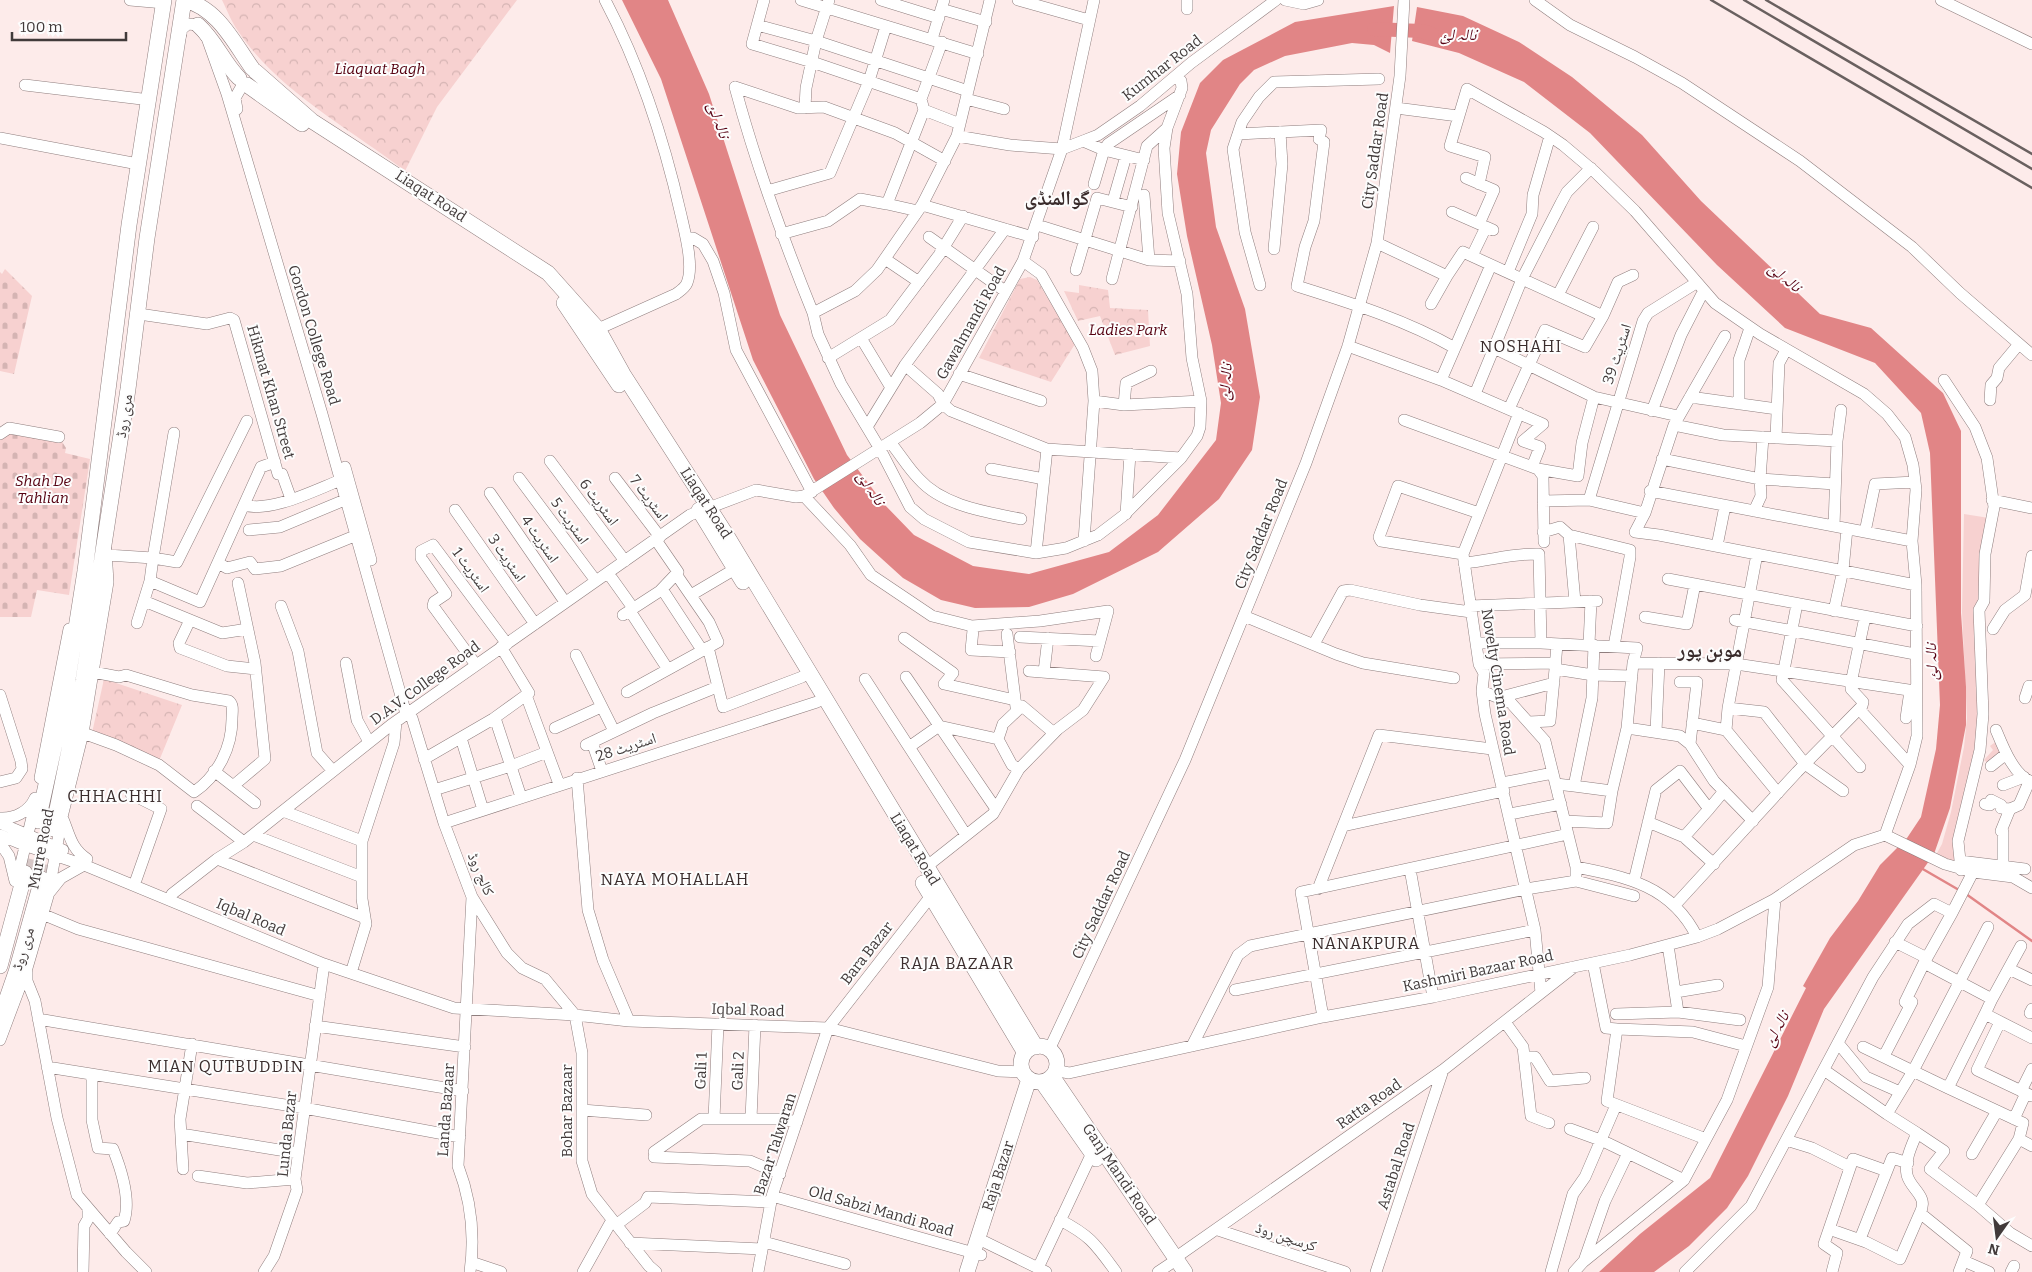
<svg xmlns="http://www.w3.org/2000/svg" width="2032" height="1272" font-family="Bitter,'Noto Naskh Arabic',serif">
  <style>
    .green { fill: #f7d1d0 }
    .cemetery { fill: url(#cemetery-stones) }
    .park { fill: url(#park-crowns) }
    .water { fill: #e18586 }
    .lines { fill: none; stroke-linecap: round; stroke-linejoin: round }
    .stream { stroke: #e18586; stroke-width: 2.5 }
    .river { stroke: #e18586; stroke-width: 14 }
    .major-tunnel { stroke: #d7c8c7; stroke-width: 15; stroke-dasharray: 15 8; stroke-linecap: butt }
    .minor-casing { stroke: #8f7e7e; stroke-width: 12 }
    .major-casing { stroke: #8f7e7e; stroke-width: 16 }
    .minor { stroke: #fff; stroke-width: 11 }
    .major { stroke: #fff; stroke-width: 15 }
    .rail { stroke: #69605f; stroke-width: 2.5 }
    .labels { text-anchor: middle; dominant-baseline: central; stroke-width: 4; stroke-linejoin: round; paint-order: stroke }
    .street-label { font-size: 15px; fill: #413a3a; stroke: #fdfdfd }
    .park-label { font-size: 15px; font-style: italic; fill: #550010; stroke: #fdfdfd }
    .water-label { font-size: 16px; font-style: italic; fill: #570112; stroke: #fdfdfd }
    .neighbourhood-label { font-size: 16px; letter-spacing: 1px; fill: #3a2c2c; stroke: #fdfdfd }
    .district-label { font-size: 20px; font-weight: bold; fill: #3a2c2c; stroke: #fdfdfd }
  </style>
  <defs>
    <pattern id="cemetery-stones" width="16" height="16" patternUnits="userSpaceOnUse" patternTransform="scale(1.25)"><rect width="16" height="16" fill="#f7d1d0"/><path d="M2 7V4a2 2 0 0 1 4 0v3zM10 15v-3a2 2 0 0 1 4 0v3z" fill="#d5b4b3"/></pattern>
    <pattern id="park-crowns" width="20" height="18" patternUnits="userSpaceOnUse" patternTransform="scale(1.25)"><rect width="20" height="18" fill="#f7d1d0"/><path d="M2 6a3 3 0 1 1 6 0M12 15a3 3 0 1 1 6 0" fill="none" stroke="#d5b4b3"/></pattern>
  </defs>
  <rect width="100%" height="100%" fill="#fdebea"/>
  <path class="green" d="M1964 514 1989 518 1980 720 1956 863 1936 855 1942 844 1951 812 1964 747 1967 718 1962 612Z
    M1998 740 2004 752 1990 765 1984 760 1993 750 1990 746Z"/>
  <path class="cemetery" d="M5 269 32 296 14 374 0 371V272L2 274Z
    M9 428 59 437 66 448 65 453 90 459 69 595 37 590 31 617H0V434Z"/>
  <path class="park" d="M222 0H517L437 107 405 171C348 127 279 92 238 31 231 21 227 10 222 0Z
    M1030 277 1037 280 1075 344 1051 382 979 358 1020 279Z
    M1079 285 1108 290 1110 308 1148 310 1150 346 1115 355 1100 316 1078 321 1064 291 1079 293Z
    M104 679 182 705 159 761 92 733Z"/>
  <path class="water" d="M622 0H668L709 94 780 315 847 455 884 504 914 535 973 566 1029 574 1109 552 1158 515 1216 440 1221 403 1212 345 1187 236 1177 174 1181 132 1200 83 1223 60 1295 22 1394 6 1390 53 1374 45 1352 43 1285 56 1254 70 1240 84 1211 130 1206 153 1216 227 1245 309 1260 397 1252 450 1219 499 1158 552 1073 594 1029 607 975 608 941 600 903 578 860 539 834 508 814 479 753 360 661 79Z
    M1417 7 1463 16 1519 42 1572 77 1642 135 1701 201 1820 314 1871 328 1943 393 1961 431V613L1966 687V725L1950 808 1934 854 1824 1009 1788 1096 1748 1176 1727 1208 1689 1246 1654 1272H1599L1640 1234 1710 1178 1806 988 1803 986 1830 938 1858 901 1880 865 1907 838 1921 817 1936 749 1940 705 1930 453 1921 413 1875 363 1785 328 1717 265 1590 133 1524 82 1459 53 1412 41Z"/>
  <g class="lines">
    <path class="stream" d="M1921 868 1959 890
      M1966 894 2032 941"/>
    <path class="river" d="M1374 29 1421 31 1432 34"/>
    <path class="major-tunnel" d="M25 873 38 821
      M42 879 53 829"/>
    <defs>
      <path id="minor" d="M130 0 164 3
        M764 0 752 44 812 62 921 99 924 110 887 204 918 211
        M801 0 978 54
        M881 0 939 18
        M990 0 957 136 922 205 877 270 855 291 813 313 818 334 841 384 880 449 910 507 924 519 969 542 1036 553 1066 548 1098 535 1123 516 1181 458 1197 436 1200 427 1201 401 1192 358 1187 294 1168 213 1164 148 1167 128 1182 88 1181 81 1177 76
        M1018 0 1089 20
        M1285 0 1304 4 1318 0
        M1535 0 1570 25 1635 57 1682 83 1800 161 1912 247 1960 293 2032 355
        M1941 0 2032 44
        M941 9 986 22
        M1187 9V0
        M757 25 816 41 968 91
        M180 37 182 29 188 24 198 25 207 38 227 94 322 414 406 714
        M932 39 944 0
        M25 85 150 100
        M735 87C756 165 783 239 813 313
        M735 87 798 108 824 107 895 133 945 161
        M921 99 942 42
        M966 99 1004 109
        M805 108 806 88 816 41 829 0
        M1396 108 1458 116
        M237 109 235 98 243 84
        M924 110 960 124
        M1238 134 1321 130 1319 139 1324 142 1314 221 1305 247 1297 286C1351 303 1406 320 1455 348
        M957 136 1010 145 1062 149 1083 141 1098 135 1140 106 1191 63 1276 0
        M0 138 138 164
        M1083 141 1104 150 1144 160
        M1466 178 1494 190 1479 224
        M1094 184 1104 150 1108 144 1180 95
        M1479 184 1485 157 1450 146 1467 89 1544 132 1563 145 1595 172 1635 211 1715 303 1760 334 1864 394 1887 414 1905 437 1913 465 1916 490 1912 541 1916 585 1917 736 1910 765 1885 835
        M767 191 830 173 869 81 886 26
        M1144 195 1149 260
        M1113 201 1126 156
        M922 205 1033 237
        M1452 212 1493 230
        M1037 225 1149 260 1180 261
        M781 234 828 221 860 199 887 204
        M929 237 1005 291
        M686 238H693L703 244 713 261 724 293 736 350 812 492
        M1377 243 1447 276 1463 252 1603 316
        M1274 249 1282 164 1280 132
        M1472 256 1486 227
        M885 259 919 282
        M1023 261 1041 274 1083 348 1092 371 1094 401 1124 405 1201 401
        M1076 270 1097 198 1132 207
        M1508 272 1532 214 1533 195 1550 136
        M1112 279 1147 146 1167 128
        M1260 285 1245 232 1233 149 1242 122 1259 97 1274 82 1379 79
        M1558 295 1593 227
        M1431 304 1447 276
        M139 314 207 324 230 318 234 320 278 474H282L291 499
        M598 329 676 294C680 291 685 288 687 283 694 266 685 233 681 215 664 140 641 68 605 0
        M1725 336 1674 425 1645 513 1635 532 1659 535 1916 585
        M861 338 890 386
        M1348 346 1441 380 1543 424 1523 441 1540 447 1532 467
        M1494 348 1522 279 1561 203 1567 192 1591 168
        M828 358 890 320 939 255 963 216
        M905 365 938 394 943 404 951 411 1047 449 1181 458
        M959 374 1041 401
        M1441 380 1491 265
        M1944 380 1975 427 1987 458 1994 507 1985 554 1984 601 1979 610 1983 714 1980 750 1958 841 1961 870
        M1475 394 1494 348 1594 397 1678 416
        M1690 397 1777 409
        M1990 400 1991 385 1997 378 1999 368 2019 344
        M1739 404V360L1750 328
        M1124 405 1126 383 1151 371
        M1509 409 1545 330 1585 347 1603 316 1618 282 1633 275
        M1652 411 1681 335 1702 294
        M1519 413 1463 554 1479 664 1484 673 1482 691 1485 714 1535 930 1541 993
        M1404 420 1538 469 1543 476 1544 542
        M1674 425 1723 435 1837 441
        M867 427 905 365 1005 229
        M0 434 9 428 59 437
        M1776 438 1779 363 1786 350
        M890 442C900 454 908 468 919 479 943 506 987 512 1021 519
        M1662 459 1760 479 1763 437
        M550 461 625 561
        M345 467 371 560
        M991 469 1044 479
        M1538 469 1578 476 1582 443 1594 397
        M519 478 596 581
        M615 478 660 537
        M1650 491 1912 541
        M490 493 565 602
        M804 496 850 545 871 575 932 616 972 626 1040 621 1108 611 1096 656
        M1589 500 1643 321 1648 313 1696 283
        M1992 500 2032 508
        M1543 501 1589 500 1645 513
        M244 505C271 513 315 490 341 480
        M455 510 535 624
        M1754 511 1761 496 1760 479 1835 484
        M1126 514 1130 454
        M1834 526 1837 441 1841 410
        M249 530 280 527 347 499
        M1543 532 1560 527 1569 535 1630 550V557L1614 646
        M1865 532 1875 484 1915 482
        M1569 535 1575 602
        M1084 541 1094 401
        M1717 546 1725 506
        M1036 553 1047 449
        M1463 554 1381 541 1379 537 1398 486 1479 513
        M107 555 153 558 174 433
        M218 563 227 568 250 562 255 569 281 566 357 535
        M1464 563C1489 561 1514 553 1539 554L1541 643 1637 648 1633 663 1736 664 1915 691
        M608 573 633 608
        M1668 579 1917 626
        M150 581 200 602 261 467 275 462
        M662 589 702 650
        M691 595 735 569
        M144 601 222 633 248 629
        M1797 604 1782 680 1860 767
        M281 606 298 651 317 753 333 771
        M1470 606 1597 601
        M630 611 667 668
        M1834 611 1843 570 1847 529
        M623 615 660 591 678 572 656 540
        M1244 616 1336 654 1363 663 1454 678
        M1645 617 1687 624 1695 584
        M190 620 179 643 180 648 227 666 256 669
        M1735 620 1915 654
        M137 623 150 581 153 558 177 562 247 421
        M1993 629 2005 610 2025 595 2032 556
        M973 630 971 650 1010 652
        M1007 634 1016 707
        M1020 637 1100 641
        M904 638 953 673 944 684 1015 700
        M1476 643H1541
        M1314 644 1343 591 1350 590 1420 605 1471 612
        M1557 644 1555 669 1593 675 1632 676
        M1589 644 1591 601
        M708 647 723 707 802 677
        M576 655 614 731
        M346 663 357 720 369 742
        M1479 664 1556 663
        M476 665 433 606 434 602 446 594 421 558V551L433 545 507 644
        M1044 672 1048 638
        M906 677 996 809
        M865 679 966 835
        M1482 691 1511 703 1545 741 1576 867C1627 877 1672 886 1697 937
        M627 692 718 642 709 622 676 574
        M0 695 21 761 22 769 16 778 0 782
        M526 695 559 784
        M1501 697 1554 683
        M2025 698 2029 686 2032 687
        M1728 708 1757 554
        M1859 709 1910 765
        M406 714 412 718 444 823 472 897 507 953 522 968 545 979 575 1015 582 1053V1161L592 1194 649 1266 656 1272
        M495 718 521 797
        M1906 718 1910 691
        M1529 722 1550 721 1555 669
        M1692 723 1726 730
        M555 728 601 707
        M1627 728 1680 736 1690 744 1697 682H1680
        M1996 730C2003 747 2014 776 2032 782
        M1656 732 1659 663
        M83 733 116 745 159 765 194 792C218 776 232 747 232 719 232 712 234 705 229 701L192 695 126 675 119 677 93 672
        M461 738 483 810
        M998 739 1003 724 1022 706 1054 733
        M592 742 602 771
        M1690 744 1714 781 1753 821
        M586 745 653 713 717 687
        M909 747 939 726 998 739 1012 765 1019 769
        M424 759 493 719 529 693 501 647
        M1991 766 2006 754
        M214 771 255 803
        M40 778 69 629
        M577 778 588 910 603 960 629 1021
        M1502 783 1553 773
        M1556 784 1574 786 1592 698 1594 645
        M2003 785 2024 777
        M233 786 265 759 255 663 238 583
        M1574 786 1612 791 1627 728 1633 663
        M434 790 511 766 547 752
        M1778 793 1726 730 1728 708 1764 712 1805 764 1843 791
        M131 794 161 809 136 880
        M1985 804 1990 805 1991 800 2001 805V808L2010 809
        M197 806 244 842
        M1709 809 1724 791
        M283 811 362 841
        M1510 814 1561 804
        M0 818C14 819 29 812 35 798
        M63 819C70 836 71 848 87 859
        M1565 821 1607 823 1612 791
        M0 823 63 850
        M444 823 817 702
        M1343 826 1504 791
        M0 835 24 845 84 865 324 964 454 1008 575 1015 629 1021 828 1028 998 1071 1023 1072
        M253 835 362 877
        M1885 835 1945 864 1973 872 2013 877 2032 888
        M1684 837 1714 864
        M0 843 9 856 15 881
        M217 859 365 918
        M1960 861 2025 869
        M2003 866V832L2001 831 2010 809 2019 805 2029 782
        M926 867 993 814 1019 769 1058 729 1083 710 1104 677 1029 671
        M1410 869 1433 997
        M17 880 34 809
        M1576 881 1634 896
        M1634 881 1656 790 1680 771 1709 809 1684 837 1648 822
        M1318 889 1379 735 1492 749
        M49 893 61 878 84 865
        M170 900 172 894 217 859 244 842 391 725 690 515 756 490 796 497 804 496 920 423 943 404 1023 261 1062 149 1094 0
        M1675 905 1797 772 1862 706 1863 702 1851 689V683L1865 617
        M1952 913 1924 963 1992 999 1985 1014 2032 1038
        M42 914 78 929 320 996
        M1895 942 1927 958
        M1668 945 1678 1012
        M1593 963 1606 1028 1617 1029
        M2009 969 2032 980
        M27 972V981L35 1001 57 1118 77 1195 126 1252 146 1272
        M351 973 366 924 362 899V841L394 743 396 722
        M1235 990 1535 930
        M1676 992 1718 985
        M1992 999 2021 946
        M1905 1002 1924 963
        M2030 1013 2032 1009
        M1616 1014 1678 1012 1740 1020
        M1323 1017 1301 892 1568 834
        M38 1019 463 1091
        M1505 1022 1523 1047 1531 1116 1549 1123
        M2000 1022 1977 1070 2032 1096
        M315 1026 465 1047
        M0 1040 27 968 48 896 62 817 83 733 93 672 108 582 106 550
        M1838 1043 1866 1077 1900 1092
        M1192 1046 1238 955 1250 946 1526 889 1576 881V867
        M1863 1047 1948 1088
        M1049 1050 1185 760 1306 463 1348 346 1377 243 1400 76 1404 0
        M1884 1056 1912 1002
        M1524 1057H1535L1550 1081 1585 1078
        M47 1067 304 1108 460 1137
        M1054 1070 1069 1073 1323 1017 1433 997 1630 955 1697 937 1718 929 1775 899 1854 845 1885 835
        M1824 1070 1887 1114
        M92 1075V1120L98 1148 113 1149C121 1169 131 1200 124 1221L118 1222 110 1234
        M2021 1091 2032 1069
        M582 1110 646 1115
        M714 1119 718 1024
        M751 1119 755 1025
        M2014 1119 2026 1093
        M1570 1129 1603 1141 1684 1180
        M1917 1133 1944 1151 1930 1169 1978 1205 2010 1233 2032 1246
        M181 1134 298 1153
        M1706 1139 1607 1101 1617 1029 1693 1032 1746 1046
        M2019 1139 2032 1146
        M1786 1140 1812 1148 1850 1167
        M654 1152 701 1119H782L797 1122
        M1972 1154 1997 1111
        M654 1157 750 1161 780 1174
        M183 1169 180 1119 192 1044
        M198 1176 247 1183 295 1179
        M772 1196 981 1255
        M1978 1205 2019 1139 2023 1123 1948 1088 1985 1014
        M1920 1213C1929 1196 1911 1190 1907 1175 1904 1161 1912 1145 1917 1133L1887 1114 1913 1071 1988 927
        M1060 1220C1091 1236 1096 1245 1116 1272
        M616 1225 645 1203 648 1197 771 1202
        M1829 1229 1866 1242 1900 1259 1920 1213 1967 1251 1959 1272
        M1218 1230 1345 1272
        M1860 1239 1892 1158 1908 1163
        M764 1242 845 1264
        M985 1242 1046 1272
        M630 1243 762 1249
        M1175 1258 1443 1070 1574 967
        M1584 1261 1605 1201 1628 1153
        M1964 1261 1989 1272
        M471 1262 501 1272
        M1038 1268 1092 1153
        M83 1272 84 1226 88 1219V1209
        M264 1272 274 1256 297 1190 295 1179 324 964
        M470 1272C475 1236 471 1200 458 1166L472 897
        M583 1272 612 1220
        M758 1272 772 1196 828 1028 931 896
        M1158 1272 1170 1264
        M1376 1272 1443 1070
        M1551 1272 1573 1194 1585 1177 1616 1105
        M1574 1272 1583 1262 1684 1180 1727 1100 1768 987 1775 899
        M1685 1272 1751 1206 1873 977 1908 924 1934 904 1952 913 1973 872
        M1832 1272 1837 1253 1824 1244 1853 1159 1887 1171
        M2011 1272 2014 1266"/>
      <path id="major" d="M184 0C218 8 234 43 252 68
        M198 25C216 41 223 62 239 78
        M255 71 312 121 548 273 598 329 623 374 724 531 1036 1047
        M247 85 302 124
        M564 303 619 385
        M699 510 743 582
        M38 821 65 698 85 571 129 225 164 0
        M53 829 83 681 128 389 147 238 184 0
        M923 883 1025 1053
        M0 966 25 873
        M0 1018 16 972 42 879
        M1021 1064a18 18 0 1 1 36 0a18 18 0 1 1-36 0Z
        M1052 1076 1185 1272
        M1042 1082 1096 1159
        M967 1272 1029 1079"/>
    </defs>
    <use href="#minor" class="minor-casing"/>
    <use href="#major" class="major-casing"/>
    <use href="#minor" class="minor"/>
    <use href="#major" class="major"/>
    <path class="rail" d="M1711 0 2032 188
      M1744 0 2032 169
      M1766 0 2032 154"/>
  </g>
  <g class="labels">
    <g class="street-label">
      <text transform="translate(1162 68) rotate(-38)">Kumhar Road</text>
      <text transform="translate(1375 151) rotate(-82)">City Saddar Road</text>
      <text transform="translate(431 196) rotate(33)">Liaqat Road</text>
      <text transform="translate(971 323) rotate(-61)">Gawalmandi Road</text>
      <text transform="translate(314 335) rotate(73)">Gordon College Road</text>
      <text transform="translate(1617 354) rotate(-72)">اسٹریٹ 39</text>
      <text transform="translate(271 392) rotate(74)">Hikmat Khan Street</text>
      <text transform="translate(124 416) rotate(-81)">مری روڈ</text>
      <text transform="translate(649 498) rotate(53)">اسٹریٹ 7</text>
      <text transform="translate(599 502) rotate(53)">اسٹریٹ 6</text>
      <text transform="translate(706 503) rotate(57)">Liaqat Road</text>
      <text transform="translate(570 521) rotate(54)">اسٹریٹ 5</text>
      <text transform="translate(1261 534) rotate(-68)">City Saddar Road</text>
      <text transform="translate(540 539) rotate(55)">اسٹریٹ 4</text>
      <text transform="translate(507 558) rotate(55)">اسٹریٹ 3</text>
      <text transform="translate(471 570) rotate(54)">اسٹریٹ 1</text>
      <text transform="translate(1498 682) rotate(81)">Novelty Cinema Road</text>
      <text transform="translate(425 683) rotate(-36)">D.A.V. College Road</text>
      <text transform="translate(626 747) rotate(-18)">اسٹریٹ 28</text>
      <text transform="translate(41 849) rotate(-79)">Murre Road</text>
      <text transform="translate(915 849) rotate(59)">Liaqat Road</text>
      <text transform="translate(481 874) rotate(67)">کالج روڈ</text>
      <text transform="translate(1101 905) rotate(-65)">City Saddar Road</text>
      <text transform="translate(251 917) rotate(23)">Iqbal Road</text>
      <text transform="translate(23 949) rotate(-73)">مری روڈ</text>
      <text transform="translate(867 953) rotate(-52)">Bara Bazar</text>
      <text transform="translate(1478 971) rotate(-12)">Kashmiri Bazaar Road</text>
      <text transform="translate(748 1010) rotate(2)">Iqbal Road</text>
      <text transform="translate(701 1071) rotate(-88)">Gali 1</text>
      <text transform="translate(738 1071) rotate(-88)">Gali 2</text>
      <text transform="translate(1369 1104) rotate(-35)">Ratta Road</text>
      <text transform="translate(446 1110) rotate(-86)">Landa Bazaar</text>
      <text transform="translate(567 1111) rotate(-90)">Bohar Bazaar</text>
      <text transform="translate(287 1134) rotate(-84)">Lunda Bazar</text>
      <text transform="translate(775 1144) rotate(-72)">Bazar Talwaran</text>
      <text transform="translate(1396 1166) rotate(-72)">Astabal Road</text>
      <text transform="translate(1119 1174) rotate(56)">Ganj Mandi Road</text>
      <text transform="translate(998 1176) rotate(-72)">Raja Bazar</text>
      <text transform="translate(881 1211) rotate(16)">Old Sabzi Mandi Road</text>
      <text transform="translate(1286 1237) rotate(18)">کرسچن روڈ</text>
    </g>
    <g class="park-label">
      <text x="380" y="69">Liaquat Bagh</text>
      <text x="1128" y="330">Ladies Park</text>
      <text x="43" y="481">Shah De<tspan x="43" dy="17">Tahlian</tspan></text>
    </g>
    <g class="water-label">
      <text x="1458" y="34">نالہ لئ</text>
      <text transform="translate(719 120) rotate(70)">نالہ لئ</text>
      <text transform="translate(1785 277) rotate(39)">نالہ لئ</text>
      <text transform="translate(1225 382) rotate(-86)">نالہ لئ</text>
      <text transform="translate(871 488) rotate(56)">نالہ لئ</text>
      <text transform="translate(1931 662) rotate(-92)">نالہ لئ</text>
      <text transform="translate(1776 1029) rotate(-62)">نالہ لئ</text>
    </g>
    <g class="neighbourhood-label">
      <text x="1521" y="346">NOSHAHI</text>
      <text x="115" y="796">CHHACHHI</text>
      <text x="675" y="879">NAYA MOHALLAH</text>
      <text x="1366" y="943">NANAKPURA</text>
      <text x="957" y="963">RAJA BAZAAR</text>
      <text x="226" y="1066">MIAN QUTBUDDIN</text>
    </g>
    <g class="district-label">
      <text x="1057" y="198">گوالمنڈی</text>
      <text x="1710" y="650">موہن پور</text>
    </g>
  </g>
  <g transform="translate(1997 1237) rotate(194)" stroke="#fdfdfd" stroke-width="4" paint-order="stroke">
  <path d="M0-4L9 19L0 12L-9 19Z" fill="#413a3a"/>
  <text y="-8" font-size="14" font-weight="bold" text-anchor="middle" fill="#413a3a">N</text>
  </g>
  <path d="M12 32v8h114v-8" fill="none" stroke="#413a3a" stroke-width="2.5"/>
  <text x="20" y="32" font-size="15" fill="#413a3a" stroke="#fdfdfd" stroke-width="4" paint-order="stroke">100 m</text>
</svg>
